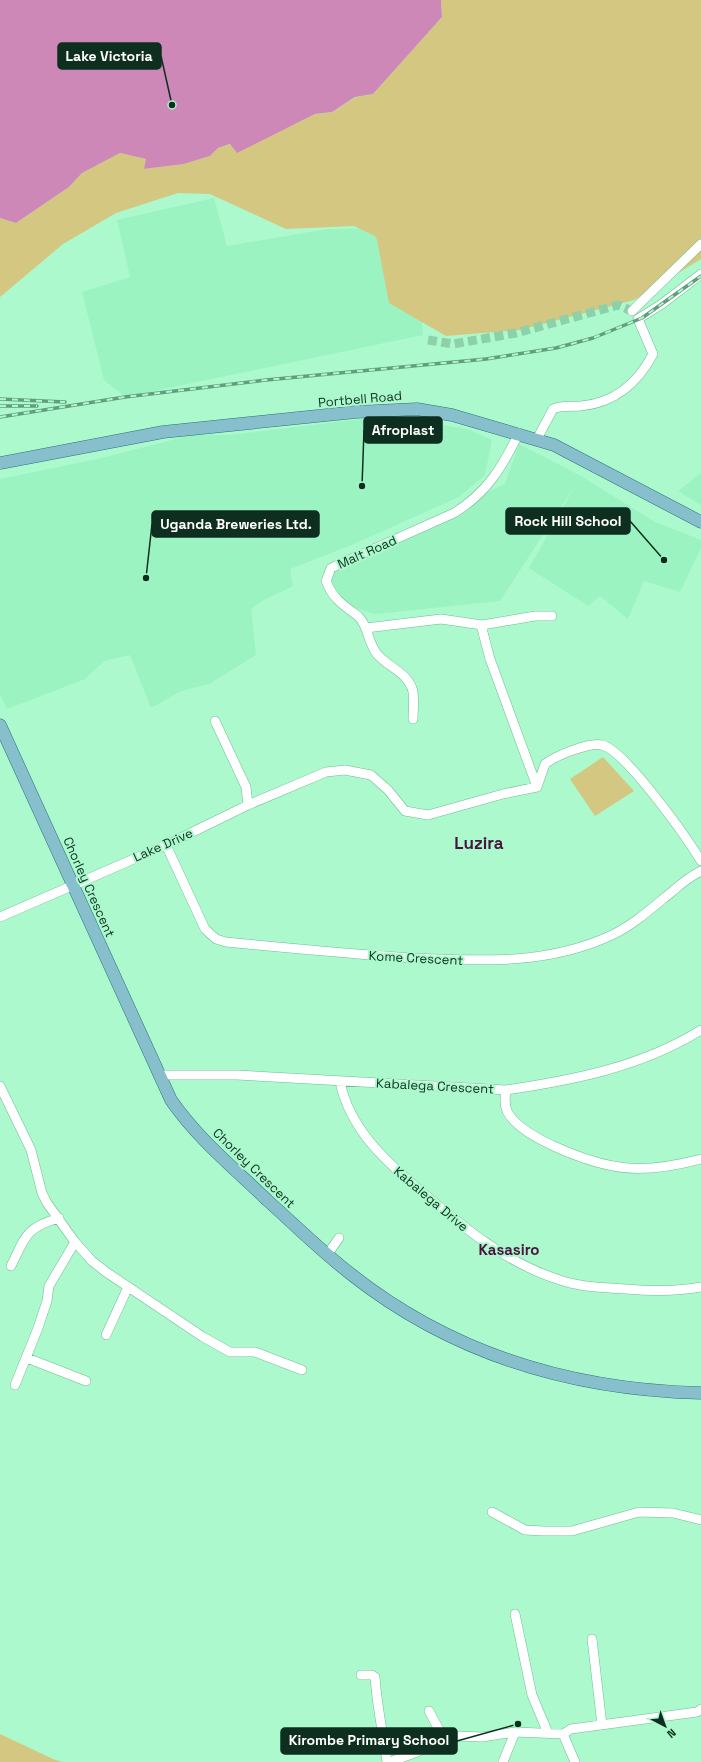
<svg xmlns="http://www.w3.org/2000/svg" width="701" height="1762" font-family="'Space Grotesk',sans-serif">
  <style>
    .built { fill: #9bf3c2 }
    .green { fill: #d4c781 }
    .water { fill: #ce88b8 }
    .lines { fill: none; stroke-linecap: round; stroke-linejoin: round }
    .minor-tunnel { stroke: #8cd1aa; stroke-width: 9; stroke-dasharray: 9 4.5; stroke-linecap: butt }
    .minor-casing { stroke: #70bd93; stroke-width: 10 }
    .major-casing { stroke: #2a717b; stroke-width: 13 }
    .minor { stroke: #fff; stroke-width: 9 }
    .major { stroke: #88bfcd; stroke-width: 12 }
    .rail-casing { stroke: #639d7d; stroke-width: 3.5 }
    .rail { stroke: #abf9cd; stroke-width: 2; stroke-dasharray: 6; stroke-linecap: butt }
    .labels { text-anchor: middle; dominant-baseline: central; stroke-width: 4; stroke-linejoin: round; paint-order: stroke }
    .street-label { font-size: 13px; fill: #0e2f1f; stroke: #abf9cd }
    .quarter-label { font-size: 15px; font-weight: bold; fill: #4a123d; stroke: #abf9cd }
    .district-label { font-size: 17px; font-weight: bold; fill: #4a123d; stroke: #abf9cd }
    .leader { fill: none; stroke: #0e2f1f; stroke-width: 1.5 }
    .callout-dot { fill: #0e2f1f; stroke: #abf9cd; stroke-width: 1.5 }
    .callout { fill: #0e2f1f; stroke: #0e2f1f; stroke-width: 1.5 }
    .callout-label { font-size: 14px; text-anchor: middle; font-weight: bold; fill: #fff }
  </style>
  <rect width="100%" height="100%" fill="#abf9cd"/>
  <path class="built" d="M214 198 227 246 328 229 412 228 423 335 125 397 104 380 82 292 130 277 117 220Z
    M386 416 468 429 492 440 485 475 459 497 354 544 290 569 293 586 262 601 251 609 256 655 209 684 181 691 151 708 130 655 104 661 85 679 7 709 0 694V479L102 458 191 435H229Z
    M519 444 581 476 655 522 701 540V548L680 592 644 581 628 619 600 596 588 606 529 568 576 484 500 601 375 614 343 605 325 567 505 484Z
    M701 473V505L678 491Z"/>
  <path class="green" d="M441 0H701V259L634 300 520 330 446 336 389 303 377 240 375 236 354 226 286 229 210 194 178 193 116 213 63 244 0 297V218L16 223 69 187 82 173 120 153 146 159 145 169 184 164 210 156 218 148 287 128 315 114 332 112 356 97 373 94 442 17Z
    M603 757 634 791 595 816 570 779Z
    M0 1734 53 1759 62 1762H0Z"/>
  <path class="water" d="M0 0H441L442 17 373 94 355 97 332 112 315 114 237 153 230 144 218 148 210 156 184 164 144 169 146 159 120 153 82 173 69 187 16 223 0 218Z"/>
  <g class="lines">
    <path class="minor-tunnel" d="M428 340 453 344 516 333 618 305 632 311 636 316"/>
    <defs>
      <path id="minor" d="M632 311 701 244
        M537 439 553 409C562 405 571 407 581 406 614 403 638 383 653 354L638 319 662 304 701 274
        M481 625 490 659 537 787
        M366 628 441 619 482 625 535 616H552
        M413 719C413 710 415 696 412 688 406 672 388 667 377 654 368 643 368 625 358 616 343 605 333 599 326 581L331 568 454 513C488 492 502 467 519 433
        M215 721 246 787 248 805
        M166 845 205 929 216 939 226 942C288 948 351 954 413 958 482 961 548 965 612 935 635 924 654 906 674 890 682 883 691 876 701 871
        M0 917 166 845 248 805 326 772 345 770 371 775 388 790 405 811 428 815 503 794 537 787 545 764C555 756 589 742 602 745 625 750 687 838 701 861
        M159 1075H237L506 1090C574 1080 641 1067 701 1030
        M340 1082C350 1129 385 1161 421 1191 464 1228 507 1264 563 1281 582 1287 605 1288 626 1289 650 1291 676 1292 701 1287
        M0 1086 31 1150 42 1193 47 1203 75 1242
        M506 1090C505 1097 504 1103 507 1111 519 1137 586 1161 613 1166 641 1172 674 1166 701 1159
        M327 1255 339 1238
        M11 1266C26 1236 25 1228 59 1218
        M106 1335 128 1287
        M27 1358 86 1381
        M15 1385 38 1328 47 1301 49 1286 75 1242 92 1261 106 1272 203 1337 230 1352H255L302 1370
        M492 1512 525 1530 544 1531H572L639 1512 673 1513 701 1520
        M515 1614 532 1695 548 1733
        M592 1639 602 1725
        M361 1675H372L375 1677C377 1706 383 1734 387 1762
        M429 1711 443 1737
        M563 1734 575 1762
        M390 1762 417 1752 443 1737 458 1736 482 1737 515 1732 563 1734 571 1729 697 1712 701 1709
        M503 1762 515 1732"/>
      <path id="major" d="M0 463 163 432 356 412 417 409 452 415 554 445 701 522
        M0 725 171 1100C197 1138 234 1168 267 1200 295 1225 322 1252 352 1275 454 1355 572 1390 701 1393"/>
    </defs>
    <use href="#minor" class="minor-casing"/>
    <use href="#major" class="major-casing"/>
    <use href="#minor" class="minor"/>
    <use href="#major" class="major"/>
    <defs>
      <path id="rail" d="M0 399 65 402
        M0 406H37
        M0 417 125 397 266 380 486 359 556 348 593 338 642 318 701 276"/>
    </defs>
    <use href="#rail" class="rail-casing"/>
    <use href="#rail" class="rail"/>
  </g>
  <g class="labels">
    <g class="street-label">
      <text transform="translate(360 399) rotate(-5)">Portbell Road</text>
      <text transform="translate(367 552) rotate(-24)">Malt Road</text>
      <text transform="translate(163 845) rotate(-24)">Lake Drive</text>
      <text transform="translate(89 887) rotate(66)">Chorley Crescent</text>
      <text transform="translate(416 958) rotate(3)">Kome Crescent</text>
      <text transform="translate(435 1086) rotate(3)">Kabalega Crescent</text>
      <text transform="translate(254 1168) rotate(44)">Chorley Crescent</text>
      <text transform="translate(431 1199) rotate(40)">Kabalega Drive</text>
    </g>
    <g class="quarter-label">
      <text x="509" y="1249">Kasasiro</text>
    </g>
    <g class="district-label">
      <text x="479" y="843">Luzira</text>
    </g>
  </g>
  <path class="leader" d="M172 105L161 56M362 486L364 430M664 560L630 521M146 578L152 524M518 1724L457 1741"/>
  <g class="callout-dot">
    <circle cx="172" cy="105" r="4"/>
    <circle cx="362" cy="486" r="4"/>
    <circle cx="664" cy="560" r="4"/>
    <circle cx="146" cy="578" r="4"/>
    <circle cx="518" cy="1724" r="4"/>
  </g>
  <g class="callout">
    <rect x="58" y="43" width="103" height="26" rx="4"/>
    <rect x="364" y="417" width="78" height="26" rx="4"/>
    <rect x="506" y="508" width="124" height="26" rx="4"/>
    <rect x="152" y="511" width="167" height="26" rx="4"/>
    <rect x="281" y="1728" width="176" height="26" rx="4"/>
  </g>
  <g class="callout-label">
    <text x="109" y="61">Lake Victoria</text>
    <text x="403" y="435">Afroplast</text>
    <text x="568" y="526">Rock Hill School</text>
    <text x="236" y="529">Uganda Breweries Ltd.</text>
    <text x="369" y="1745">Kirombe Primary School</text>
  </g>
  <g transform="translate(665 1726) rotate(139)" stroke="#abf9cd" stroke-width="3" paint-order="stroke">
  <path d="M0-3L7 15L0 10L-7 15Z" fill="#0e2f1f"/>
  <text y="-6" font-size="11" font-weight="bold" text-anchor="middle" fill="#0e2f1f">N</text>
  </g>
</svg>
